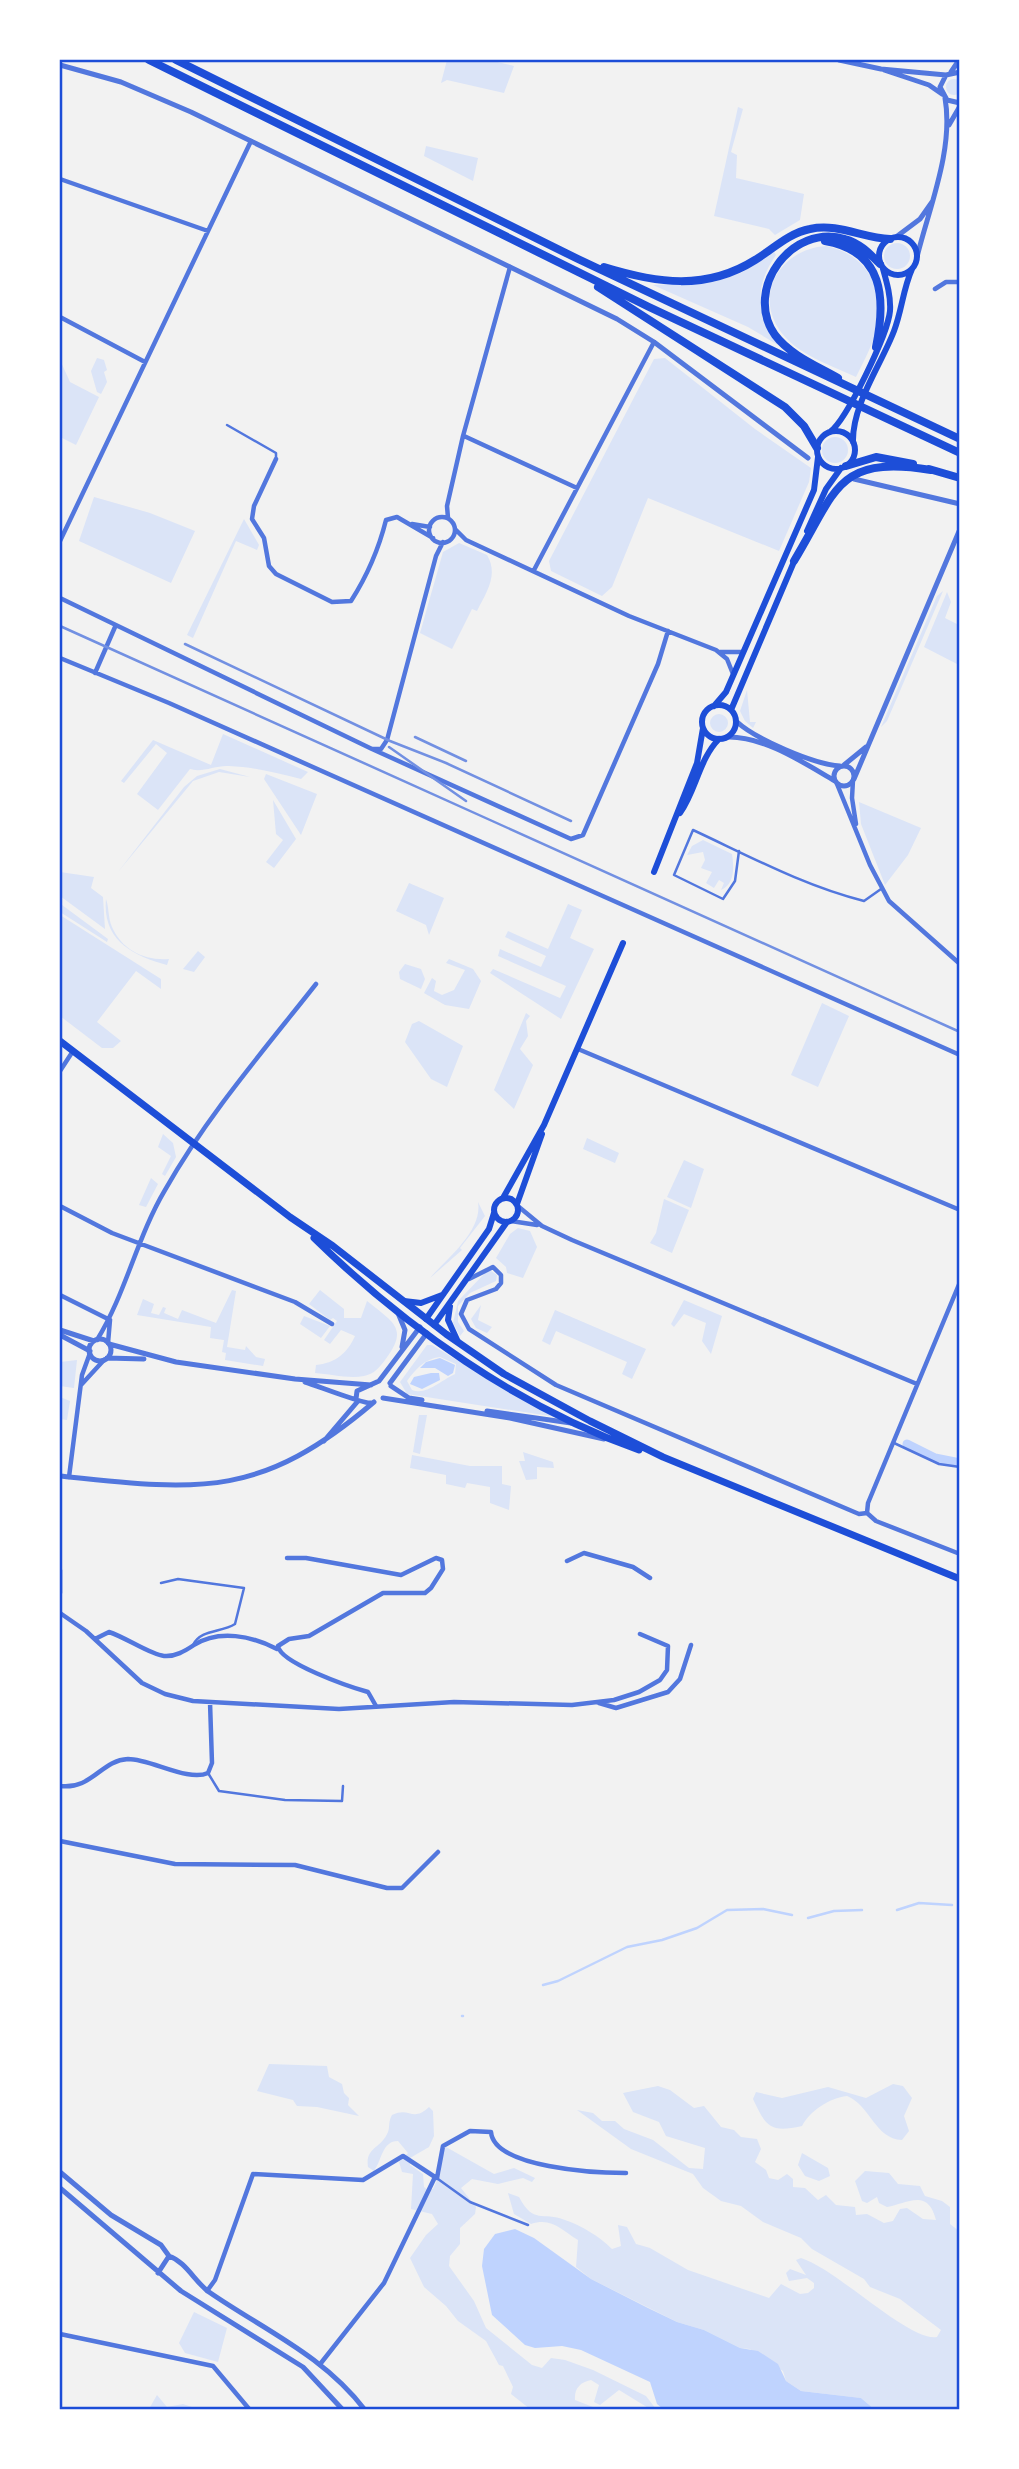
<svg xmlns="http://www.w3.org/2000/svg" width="1019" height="2469" font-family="'IBM Plex Sans',sans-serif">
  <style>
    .green { fill: #dbe4f7; fill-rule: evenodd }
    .water { fill: #bfd3fe }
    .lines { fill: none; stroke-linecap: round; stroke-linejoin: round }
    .stream { stroke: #bfd3fe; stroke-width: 2.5 }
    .canal { stroke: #bfd3fe; stroke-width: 9 }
    .service { stroke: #5277de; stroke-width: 2.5 }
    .minor { stroke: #5277de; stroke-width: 4.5 }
    .tertiary { stroke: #5277de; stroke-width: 5 }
    .secondary { stroke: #1d4ed8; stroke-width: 6 }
    .primary { stroke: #1d4ed8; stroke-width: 7 }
    .motorway { stroke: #1d4ed8; stroke-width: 8 }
    .rail { stroke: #7290e2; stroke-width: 2.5 }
    .neatline { fill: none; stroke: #1d4ed8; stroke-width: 2.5 }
  </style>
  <rect width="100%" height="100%" fill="#f2f2f2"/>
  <path class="green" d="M447 60H489L514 66 504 93 447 80 441 83Z
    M946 87a8 8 0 1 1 16 0a8 8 0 1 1-16 0Z
    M738 107 743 109 731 152 737 155 736 178 804 194 800 220 775 235 769 229 714 216Z
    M426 146 478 158 473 181 424 156Z
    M884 256a13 13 0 1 1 26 0a13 13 0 1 1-26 0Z
    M826 246C868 254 887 292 876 332 871 348 863 363 856 377 833 366 804 357 786 338 750 300 778 249 826 246Z
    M774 252 776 255C751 292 760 311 778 345L748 327 653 285 714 282 741 273Z
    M97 358 104 360 107 370 104 372 107 382 101 394 97 392 91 371Z
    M665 358 755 429 811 468 809 482 779 551 648 498 612 587 602 596 551 571 549 561 654 359Z
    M60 360 70 382 99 397 76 445 60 437Z
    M822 450a13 13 0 1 1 26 0a13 13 0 1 1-26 0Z
    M94 497 150 513 195 531 171 583 79 541Z
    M244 519 259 545 257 550 236 541 193 638 187 635Z
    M459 543 487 555C499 575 486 593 477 611L472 609 452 649 420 633 443 552Z
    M943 591 887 721 881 727 937 596Z
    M947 592 951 602 945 618 959 625V665L924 647Z
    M747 690 750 722H756L753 728 745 721 740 711Z
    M710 723a9 9 0 1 1 18 0a9 9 0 1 1-18 0Z
    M223 734 308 772 301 779C277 773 254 767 229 766 216 765 202 773 190 769L158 810 137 794 167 753 156 744 124 783 121 781 153 740 211 765Z
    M220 769 250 777 219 772 193 781 118 872 184 787 197 776Z
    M266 774 317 794 301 835 264 779Z
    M273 800 296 839 274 868 266 862 283 840 276 834Z
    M859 802 921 828 908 855 885 885 861 824Z
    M703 840 732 854C734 867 735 884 721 890L724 883 719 880 714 888 706 883 712 872 701 868 705 860 703 852 687 855 692 846Z
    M60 872 94 877 91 888 103 897 105 929 60 896Z
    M409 883 444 898 429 935 426 925 396 911Z
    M106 899C109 907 108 918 112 927 122 950 145 961 169 959L167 965C133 956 102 940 106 899Z
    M568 904 582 910 570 938 594 949 561 1019 490 973 493 969 560 998 566 986 498 956 500 949 541 967 546 956 505 937 508 931 548 949Z
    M62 905 108 939 107 942 60 912Z
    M60 915 161 979V989L136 971 97 1022 121 1041 113 1048H102L60 1016Z
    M198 951 205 957 194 972 183 969Z
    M449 959 473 969 481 981 469 1009 445 1005 424 993 432 978 436 981 434 991 442 995 454 990 465 970 446 963Z
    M405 964 421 969 425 979 421 989 400 979 399 972Z
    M822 1003 849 1016 818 1087 791 1075Z
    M526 1013 530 1016 526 1021 528 1036 520 1049 533 1065 514 1109 494 1090Z
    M419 1021 463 1046 447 1087 431 1079 405 1042 412 1024Z
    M163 1134 173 1143 176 1157 165 1176 162 1174 171 1156 158 1147Z
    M587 1138 619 1153 615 1163 583 1149Z
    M684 1160 704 1169 691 1208 667 1197Z
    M151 1178 158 1184 146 1207 139 1205Z
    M664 1199 689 1210 672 1253 650 1243 656 1233Z
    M478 1202 485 1216 460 1248 462 1250 430 1278C446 1259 483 1231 478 1202Z
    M518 1228 530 1231 537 1247 523 1278 507 1273 506 1267 496 1258 510 1234Z
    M491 1271 497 1275 496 1281 470 1293 458 1306V1322L464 1331 460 1336 453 1323 458 1301 486 1272Z
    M232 1290 236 1291 227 1347 245 1350 246 1346 256 1357 265 1359 263 1366 225 1360 226 1353 222 1352 224 1340 210 1338 211 1327 137 1315 143 1299 154 1304 151 1313 159 1315 163 1307 166 1308 164 1313 178 1319 182 1310 216 1323Z
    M320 1290 344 1309V1318H361L367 1301C394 1323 409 1328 385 1360 379 1368 374 1374 364 1376 349 1379 330 1374 315 1373L316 1365C335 1363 347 1354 355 1336L341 1330 330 1344 324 1340 337 1321 333 1318 330 1320 309 1304Z
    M684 1300 722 1316 711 1354 702 1341 706 1323 684 1314 674 1327 671 1324Z
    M481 1305 478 1320 492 1327 487 1333 476 1328 471 1319Z
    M555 1310 646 1349 632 1379 622 1374 627 1362 556 1331 550 1345 542 1341Z
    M304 1316 330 1326 321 1338 300 1324Z
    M427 1345H432L514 1395 556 1417 407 1394 400 1382ZM440 1357 456 1364 455 1374C443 1379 426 1396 412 1390L407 1381C416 1369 424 1359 440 1357Z
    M77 1360 74 1388 60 1386V1362Z
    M60 1397 70 1401 67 1420 60 1419Z
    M419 1415H427L420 1454 413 1452Z
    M523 1452 553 1462 554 1468 537 1467V1479L526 1480 519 1461H525Z
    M412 1455 470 1466H502V1484L511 1486 509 1510 490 1503V1487L467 1483 465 1488 446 1484V1475L410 1468Z
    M269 2064 327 2066 329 2077 342 2084 344 2093 349 2098 348 2105 359 2116 317 2107 297 2106 293 2100 257 2091Z
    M893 2084 903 2086 912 2098 904 2116 909 2131 902 2140C875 2139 870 2105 847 2096 829 2098 810 2111 802 2126 770 2133 766 2127 753 2099L756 2092 782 2098 828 2087 866 2098Z
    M658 2086 670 2090 694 2108 704 2106 721 2127 734 2130 741 2137 757 2139 761 2149 755 2162 766 2170 769 2178 778 2180 787 2174 793 2179V2187L805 2188 818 2200 826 2195 836 2205 855 2207 856 2215 867 2214 884 2223 893 2221 900 2209 907 2208 923 2219 936 2220C928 2187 906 2204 887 2207L879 2203 877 2197 867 2203 862 2201 855 2181 865 2171 889 2173 898 2184 920 2186 925 2196 942 2201 950 2207V2224L959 2231V2409H874L861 2398 801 2391 786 2381 783 2371 750 2349 740 2348 704 2330 677 2322 591 2279 576 2267 578 2240C561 2230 552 2217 531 2224L514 2214 508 2193 519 2197C534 2225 542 2211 565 2220 581 2225 600 2237 612 2249L621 2246 618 2225 627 2227 636 2244 650 2248 688 2270 769 2298 781 2284 800 2294 808 2293 814 2288V2283L807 2278 789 2281 786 2273 790 2269 806 2275 796 2260 801 2258C837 2269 909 2342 937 2337L941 2330 900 2299 870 2287 864 2279 812 2249 801 2238 763 2222 741 2206 721 2201 703 2188 693 2174 631 2149 577 2110 593 2113 602 2121H615L624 2129 653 2140 689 2168 703 2169 705 2148 666 2136 659 2122 633 2112 623 2093Z
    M429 2107 433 2111 434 2136 429 2147 410 2158V2165L423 2174 424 2187 428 2190 433 2189 441 2172 440 2155 446 2147 494 2174 514 2168 535 2178 532 2182 523 2178 498 2184 472 2179 461 2188 476 2207 475 2214 460 2228V2244L450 2256 449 2266 474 2301 486 2328 532 2365 542 2368 551 2358 565 2360 593 2370 646 2396 656 2409H650L619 2390 600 2405 594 2402 599 2385 591 2380C580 2382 574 2389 575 2400L598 2409H530L511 2394 513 2387 503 2366 499 2365 486 2341 458 2321 446 2306 424 2287 410 2258 426 2235 438 2224 432 2214 411 2209 413 2174 402 2172 399 2162 408 2153 398 2141C382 2141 382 2160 374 2171L368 2167C365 2147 381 2149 388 2132 390 2127 388 2122 392 2115 410 2106 412 2123 429 2107Z
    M802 2153 828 2168 830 2176 819 2181 805 2176 798 2165Z
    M194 2312 227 2328 218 2362 185 2353 179 2343Z
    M157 2395 167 2407 183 2404 198 2409H149Z"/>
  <path class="water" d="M440 1358 455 1365 453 1373 448 1376 435 1368H420L426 1362Z
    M431 1373H439L440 1380 422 1389 410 1384 414 1377Z
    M515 2229 534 2238 591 2279 648 2308 677 2322 704 2330 740 2348 758 2351 778 2364 786 2381 801 2391 861 2398 874 2409H663L657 2404 650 2382 581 2350 562 2346 535 2348 525 2345 492 2315 482 2266 484 2249 495 2234Z"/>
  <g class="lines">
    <path class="stream" d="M897 1910 919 1903 952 1905
      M808 1918 834 1911 862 1910
      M543 1985 558 1981 627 1947 662 1940 697 1928 727 1910 763 1909 792 1915
      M462 2016H463"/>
    <path class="canal" d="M907 1444 935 1458 960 1463"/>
    <path class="service" d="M227 425 276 453V459
      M739 851 735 881 723 899 674 875 693 830C749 856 804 886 864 901L881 889
      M894 1443 939 1464 960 1467
      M161 1583 178 1579 244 1588 235 1624C221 1633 201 1629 193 1645
      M208 1773 219 1791 285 1800 342 1801 343 1786
      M438 2179 470 2202 528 2225"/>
    <path class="minor" d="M60 179 208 231
      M935 289 946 282H960
      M60 317 145 362
      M464 436 577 488
      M276 459 254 506 252 519 264 538 269 566 276 574 332 602 351 601C367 576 379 548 386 520L397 517 433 538
      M429 530a13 13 0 1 1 26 0a13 13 0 1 1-26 0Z
      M448 518 447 506 463 436 510 267
      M412 524 430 527
      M455 529 466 540 629 616 716 650 727 659 733 674
      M60 541 251 141
      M534 570 654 342
      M60 598 372 749 571 839 583 835 658 664 668 631
      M720 652H743
      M60 658 169 703 960 1055
      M95 673 115 627
      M373 749H381L387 740 436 556 443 542
      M853 780 852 798 856 824
      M837 784 870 865 889 901 960 964
      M578 1049 960 1210
      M60 1071 73 1051
      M60 1206 112 1233 295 1302 332 1324
      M519 1207 542 1226 572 1240 917 1384
      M511 1221 537 1225
      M469 1279 493 1267 501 1275V1283L496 1289 467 1300 461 1314 469 1329 556 1385 859 1514 867 1513 876 1521 960 1554
      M60 1295 110 1320
      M97 1340C126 1293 137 1237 165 1190 207 1116 264 1050 316 984
      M108 1343 110 1320
      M81 1385 104 1360
      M69 1477 82 1375 90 1353
      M867 1513 868 1503 960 1282
      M287 1558H306L401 1575 436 1558 442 1560 443 1569 431 1588 425 1593H383L309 1636 289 1639 278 1646C280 1663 350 1687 368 1692L376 1706
      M567 1561 584 1553 633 1567 650 1578
      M60 1570V1593
      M60 1613 86 1631 142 1683 165 1694 193 1701 339 1709 454 1702 572 1705 614 1700 639 1692 660 1680 667 1670 668 1646 640 1634
      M95 1639 109 1632C125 1637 151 1655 164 1656 175 1657 185 1651 194 1645 219 1629 252 1636 277 1649
      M599 1703 616 1708 668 1692 680 1679 691 1645
      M60 1786C92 1790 101 1760 128 1759 151 1759 188 1782 208 1773L212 1763 210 1702
      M60 1841 175 1864 295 1865 387 1888H402L438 1852
      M437 2178 443 2146 470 2131 491 2132C494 2168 597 2173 626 2173
      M207 2291 215 2280 253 2174 363 2180 403 2156 435 2177 384 2283 321 2363
      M60 2334 213 2366 250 2410"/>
    <path class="tertiary" d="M839 60 881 69 946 75
      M60 65 121 82 191 112 617 319 654 342 808 458
      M884 70 929 85 942 94
      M951 72 959 60
      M960 72 946 75 940 87 947 100 960 103
      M949 125 960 106
      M896 237 920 219 932 202
      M917 257C929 208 954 149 945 98
      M854 479 960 504
      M736 721C755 739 813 764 840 766
      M727 737C764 736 804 763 835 781
      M844 765 866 747
      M834 776a10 10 0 1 1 20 0a10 10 0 1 1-20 0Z
      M854 779 960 529
      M398 1313 405 1330 402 1347
      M60 1330 94 1341
      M60 1335 90 1351
      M89 1350a11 11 0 1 1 22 0a11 11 0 1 1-22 0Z
      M109 1344 176 1362 295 1379 371 1385
      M107 1358 144 1359
      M305 1382C318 1386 363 1404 371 1403
      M390 1383 427 1333
      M391 1386 409 1398 422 1400
      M383 1398 510 1418 604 1439
      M356 1399 357 1391 379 1381 420 1327
      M487 1411 571 1423
      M324 1441 358 1401
      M60 1476C201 1491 260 1499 374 1402
      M60 2172 111 2215 161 2245 169 2256
      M60 2188 181 2291 303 2367 343 2410
      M169 2256C186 2262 195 2282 209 2292 264 2330 323 2355 365 2410
      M158 2273 169 2256"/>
    <path class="secondary" d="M879 256a19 19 0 1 1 38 0a19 19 0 1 1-38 0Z
      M817 450a19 19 0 1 1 38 0a19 19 0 1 1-38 0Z
      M830 432C847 419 888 334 890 311 891 297 887 283 883 269
      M853 442C852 405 881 365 894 331 902 310 903 289 912 269
      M807 531 826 489 841 468
      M702 722a17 17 0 1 1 34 0a17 17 0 1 1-34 0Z
      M714 706 726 692 814 490 818 457
      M731 710 796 557
      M680 813C696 791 699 759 719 739
      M654 872 697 763 703 728
      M494 1210a12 12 0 1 1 24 0a12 12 0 1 1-24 0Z
      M503 1198 544 1125 623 943
      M517 1204 542 1134
      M404 1301 421 1303 442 1295
      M450 1306 448 1320 458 1342
      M426 1319 489 1229 494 1213
      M434 1325 507 1222"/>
    <path class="primary" d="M60 1041 290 1217 333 1246 446 1334 504 1374 590 1421 663 1457 960 1579
      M314 1238C405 1327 518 1407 639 1450"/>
    <path class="motorway" d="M149 60 649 307 960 453
      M176 60 578 259 960 439
      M825 241C884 251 886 299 876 347
      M604 267C656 283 706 291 755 260 773 249 789 233 810 229 838 223 863 238 890 239
      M598 287 785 407 804 426 817 448
      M838 378C817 366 790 355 775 335 743 289 792 223 845 239 860 243 870 254 880 264
      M846 466 876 457 913 464
      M929 469 960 478
      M794 561C837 490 836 455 931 470"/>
    <path class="rail" d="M60 626 960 1032
      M185 644 390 741 446 763 571 821
      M415 737 466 761
      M389 747 466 801"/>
  </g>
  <rect width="1019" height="2469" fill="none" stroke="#ffffff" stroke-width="122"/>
  <rect x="61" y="61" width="897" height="2347" class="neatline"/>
</svg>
